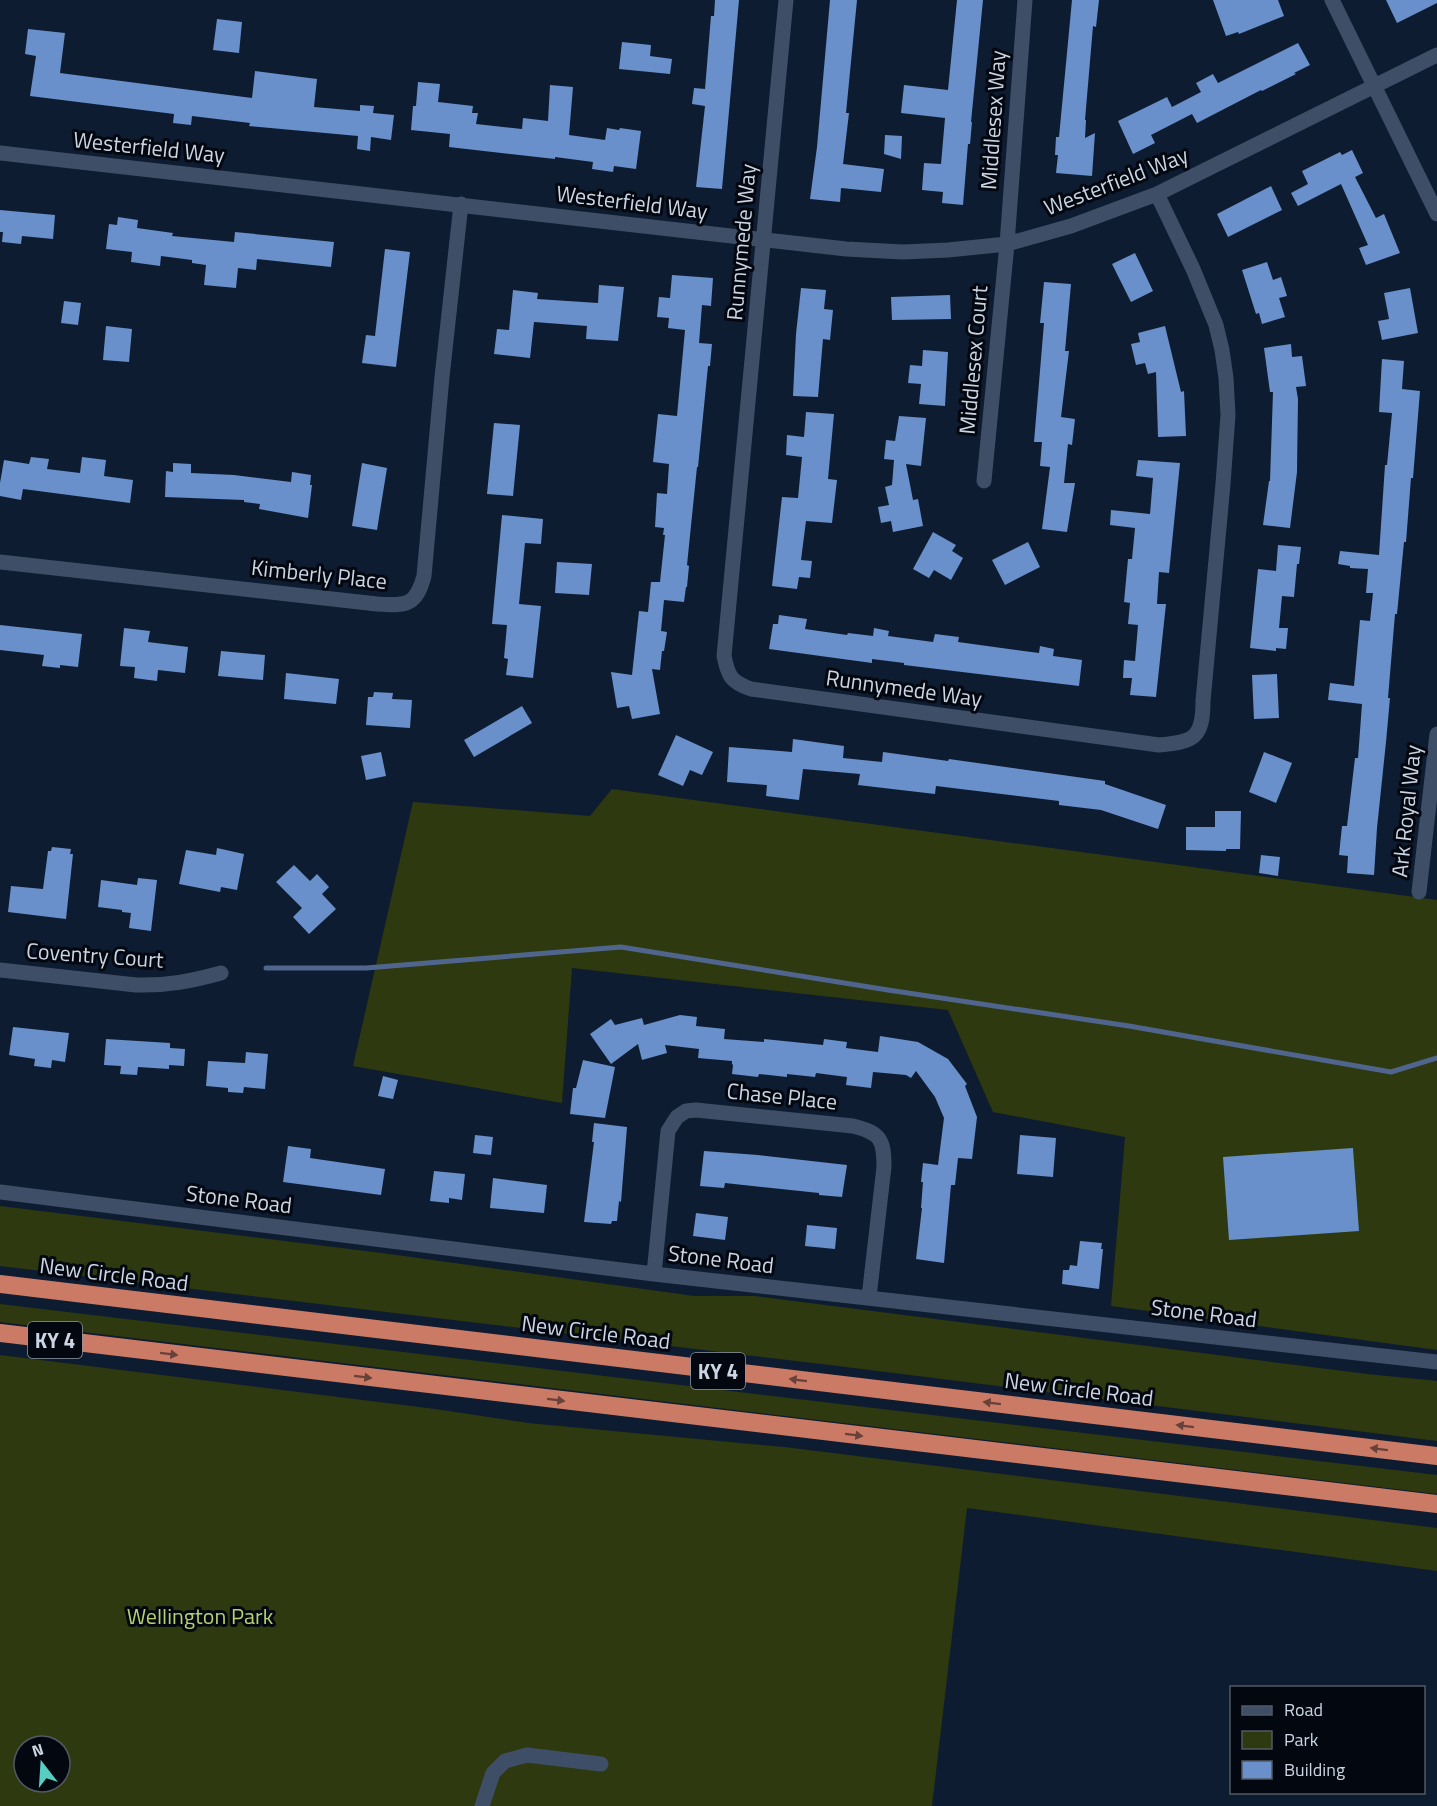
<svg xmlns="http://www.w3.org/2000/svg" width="1437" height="1806" font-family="'Titillium Web',sans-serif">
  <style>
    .green { fill: #2e390f; fill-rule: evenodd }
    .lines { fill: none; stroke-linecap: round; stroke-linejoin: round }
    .stream { stroke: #4f658e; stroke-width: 5 }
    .building { fill: #6990ca }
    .minor { stroke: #3e4e66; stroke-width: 15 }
    .motorway { stroke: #cb7b65; stroke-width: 18 }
    .oneway { fill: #67413a }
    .labels { text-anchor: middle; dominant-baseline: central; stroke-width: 6; stroke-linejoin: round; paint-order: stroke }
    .shield { fill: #03070f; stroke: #8f97a3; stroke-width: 1.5 }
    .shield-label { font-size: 21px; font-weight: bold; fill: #cbd5e3 }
    .street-label { font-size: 22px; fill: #cbd5e3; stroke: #03070f }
    .park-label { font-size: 22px; fill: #b5d170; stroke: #03070f }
  </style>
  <rect width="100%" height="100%" fill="#0e1c31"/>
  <path class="green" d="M612 789 1437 900V1350L1111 1306 1125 1137 993 1112 948 1010 572 968 562 1103 353 1066 413 802 590 816Z
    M0 1206 382 1253 694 1296H754L1367 1374 1437 1381V1441L830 1365 0 1266Z
    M0 1304 1437 1475V1494L0 1322Z
    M0 1355 435 1409 528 1423 784 1447 1437 1528V1571L967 1508 932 1806H0ZM24 1746H60V1782H24Z"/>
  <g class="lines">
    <path class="stream" d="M266 968H366L621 947 888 990 1129 1026 1391 1072 1437 1058"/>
  </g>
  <path class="building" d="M715 0H739L722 189 696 187 705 106 692 104 694 88 705 89 711 16H714Z
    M830 0H857L846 113H849L843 164 884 169 881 192 841 188 840 202 810 199 817 147Z
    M957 0H983L971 122H972L970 144H968L963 205 942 203 943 192 922 190 924 163 941 164 945 118 901 113 904 85 948 90Z
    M1072 0H1099L1096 27 1093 26 1085 120H1086L1085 138 1095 133 1092 176 1056 173 1058 155H1055L1056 137H1059Z
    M1213 0H1278L1284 16 1239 34 1238 32 1226 36Z
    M1386 0H1437V3L1397 23Z
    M217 19 242 22 239 53 213 50Z
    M28 29 65 33 60 73 252 98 255 71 317 79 314 107 360 111V105L374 106 373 113 394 115 391 140 371 137 370 151 357 149 358 136 249 126 250 123 192 116 191 125 173 123 174 114 30 96 36 56 25 54Z
    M622 42 651 45 650 56 672 59 670 74 619 69Z
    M1298 43 1310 65 1294 73 1296 74 1262 91 1261 90 1197 123 1192 114 1151 135 1155 143 1133 154 1118 121 1167 97 1172 107 1201 92 1196 83 1213 74 1218 83Z
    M418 82 440 84 438 102 473 106 472 113H478L476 124 522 129 523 118 548 121 550 85 573 87 569 135 605 140 607 128 619 130 620 128 641 131 636 169 614 166 613 172 592 169 593 162 555 157V159L449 147 450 134 411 130 413 106H416Z
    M885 135 902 136 901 159 884 154Z
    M1352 150 1363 173 1355 177 1376 218 1384 214 1400 253 1366 265 1359 248 1368 245 1341 184 1298 206 1291 193 1308 184 1302 171 1340 152 1342 155Z
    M1271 186 1282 210 1228 237 1217 214Z
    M0 210 55 215 53 239 22 236 21 244 2 242 3 232H0Z
    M118 217 138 220 137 228 173 233 172 236 234 242 235 232 334 242 331 267 257 259 256 270 238 268 236 288 204 285 206 265 192 263V260L161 256 160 266 131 262 132 252 106 249 109 224 117 225Z
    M385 249 410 252 396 367 362 363 366 335 375 336Z
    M1135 253 1153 291 1131 302 1112 264Z
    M1267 262 1273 280 1281 277 1287 296 1279 298 1285 317 1262 324 1259 313 1256 314 1242 270Z
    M672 275 713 278 711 306 702 305 699 343 712 344 710 366H708L698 467H697L687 565 689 566 687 587H686L684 602 664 600 661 631 667 632 664 651H662L660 670 652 669 660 714 632 719 629 706 617 708 611 672 632 675 639 611 648 612 651 582H660L665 535H663L664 528 655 527 657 493 667 494 669 464 653 462 658 414 677 416 685 330 668 328 669 318 657 317 659 297 670 298Z
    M1044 282 1071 284 1065 351H1069L1061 417 1075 419 1072 445 1068 444 1064 483H1075L1067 532 1042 529 1050 467 1040 466 1042 442H1034L1044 323H1040Z
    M599 285 624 287 618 341 586 339 587 326 534 322 530 358 494 354 497 329 509 330 513 290 538 293 537 299 598 303Z
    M801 288 826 290 824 309 833 310 830 340 823 339 818 397 793 396 796 334Z
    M1410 288 1418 333 1382 340 1378 321 1389 319 1384 293Z
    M950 295 951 319 892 320 891 297Z
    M64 301 81 303 78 325 61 323Z
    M106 326 132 329 129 362 103 360Z
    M1165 326 1181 392 1184 391 1186 436 1158 437 1156 372 1148 374 1145 363 1136 365 1131 344 1140 342 1138 333Z
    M1291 344 1292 357 1302 356 1306 386 1296 387 1298 399 1297 472 1290 528 1263 525 1269 481H1270L1273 392H1270L1264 348Z
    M923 350 948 352 945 406 919 404 921 384 908 383 910 365 922 366Z
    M1382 359 1404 361 1402 389 1420 391 1413 478H1411L1406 542H1404L1397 614H1395L1388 698H1390L1386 742 1377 828 1374 875 1347 873 1348 856 1339 855 1342 826H1347L1355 758H1358L1362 704 1328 700 1330 683 1354 686 1360 620 1370 621 1373 593H1366L1368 569 1350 568V566L1338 564 1340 551 1379 555 1385 465H1387L1392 413 1379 412Z
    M806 412 834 414 828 479 837 480 832 523 806 521 801 560 812 561 810 578 799 577 797 589 772 586 782 497 798 498 802 457 786 455 787 435 804 437Z
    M899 416 926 418 921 466 906 464 913 500 918 499 923 526 893 532 891 521 881 523 878 507 889 505 885 487 892 485 894 460 884 459 886 440 895 441Z
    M494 423 520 425 513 496 487 494Z
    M31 457 49 459 47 469 80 473 82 457 106 460 104 476 133 480 130 503 23 489 21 500 0 496V483L4 460 29 464Z
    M1138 460 1180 463 1169 573 1159 572 1157 604H1166L1156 697 1130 695 1132 678H1123L1124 660 1135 661 1138 625 1128 624 1130 603 1124 602 1128 559H1132L1135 528 1110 525 1111 510 1150 514 1153 478 1136 476Z
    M173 463 191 464V473L234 475 291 482 292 472 311 475 310 485H312L308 518 259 509 260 504 244 502V500L165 497 166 471 173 472Z
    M362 463 387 468 377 530 352 526Z
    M502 515 543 519 541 544 525 543 519 604 541 606 533 678 506 675 508 659 504 658 507 625 492 624Z
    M933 532 956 545 952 551 963 558 951 580 934 570 929 578 913 569Z
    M1028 542 1040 567 1005 585 992 560Z
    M1278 545 1301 547 1299 564H1297L1294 597 1282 596 1279 628H1288L1286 649 1276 648V651L1250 648 1258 569 1276 571Z
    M557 562 592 564 589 595 555 593Z
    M779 615 807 619 805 629 847 635 848 633 873 636 874 628 889 631 888 636 933 642 935 634 959 637 958 642 1039 653 1040 646 1054 649 1053 656 1082 660 1079 686 904 665V663L872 659V663L769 649 773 624H778Z
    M0 625 82 634 78 667 60 665V668L42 666 44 655 0 650Z
    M124 628 150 631 148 642 188 647 185 673 158 670 157 681 134 678 135 667 120 666Z
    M221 651 265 655 263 680 218 676Z
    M286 673 339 679 336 704 284 699Z
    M1277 674 1279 718 1254 719 1252 675Z
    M374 692 393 693 392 699 412 700 410 728 366 725 368 697H373Z
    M522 706 532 723 474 757 464 740Z
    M676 735 713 752 702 775 690 770 683 786 658 775Z
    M793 739 844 746 843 758 882 762 883 752 948 761 949 759 1105 781V784L1166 805 1158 829 1101 810 1059 805V801L936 786 935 794 858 785 860 774 803 769 799 800 766 796 767 785 727 782 729 747 792 752Z
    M381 752 386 776 366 780 361 756Z
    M1264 752 1292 763 1276 803 1249 792Z
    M1215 811H1241L1240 849H1226V851L1186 850V827H1215Z
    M52 847 71 849 70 854H73L66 919 8 912 11 886 43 889 48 851H51Z
    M217 848 244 854 237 890 221 887 220 892 179 884 186 850 216 855Z
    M1261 855 1280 857 1278 876 1259 873Z
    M294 865 310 881 317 874 329 887 322 894 336 909 309 934 293 917 302 908 276 882Z
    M138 878 157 880 151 931 129 928 131 913 122 912V910L98 907 101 880 137 885Z
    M680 1015 697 1017 696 1026 725 1029 724 1039 764 1042V1039L823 1045 824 1039 847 1042 846 1048 878 1052 880 1036 918 1042 948 1059 967 1084 965 1086 977 1117 972 1159 958 1158 955 1185H951L944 1263 916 1259 922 1208H921L923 1182H921L923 1163 938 1165 944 1118 935 1097 916 1071 911 1078 906 1075 873 1072 871 1088 846 1085 847 1077 816 1073 815 1077 787 1074V1077L759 1074 758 1077 732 1074 733 1065 732 1064V1061L698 1058 699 1049 665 1045 667 1053 642 1060 638 1044 611 1064 590 1034 611 1019 615 1025 642 1018 644 1025Z
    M13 1027 69 1033 65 1062 52 1060 51 1068 34 1066 35 1059 9 1055Z
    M106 1039 170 1043V1048L185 1049 184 1066 169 1065V1069L138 1067 137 1075 120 1074 121 1066 104 1065Z
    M246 1052 268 1054 265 1089 244 1087 243 1093 228 1092V1088L206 1086 208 1061 245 1063Z
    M583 1060 615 1067 605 1118 570 1114 573 1088H576Z
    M383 1076 398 1080 393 1099 378 1096Z
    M594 1123 627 1127 621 1202 619 1201 617 1221H612L611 1224 584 1222 594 1142H592Z
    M475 1135 493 1137 491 1155 473 1153Z
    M1020 1135 1056 1138 1053 1177 1017 1174Z
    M288 1146 311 1149 310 1158 385 1169 381 1195 283 1182Z
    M1353 1148 1359 1231 1229 1240 1223 1157Z
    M704 1151 758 1155 847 1165 842 1197 819 1195V1193L725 1183 724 1188 700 1186Z
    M434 1171 465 1174 462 1200 449 1198V1203L430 1201Z
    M493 1178 547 1185 544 1213 490 1208Z
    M696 1213 728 1217 725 1240 693 1236Z
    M807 1225 837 1228 835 1249 805 1246Z
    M1080 1241 1102 1243 1101 1249H1103L1099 1289 1062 1284 1063 1270H1069L1070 1265 1077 1266Z"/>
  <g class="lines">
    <path class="minor" d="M786 0 724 656C728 676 731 682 751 689L1159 745C1194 742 1203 738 1203 701L1223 484 1228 415 1226 378 1222 350 1216 325 1193 269 1157 194
      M1332 0 1437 214
      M0 153 846 249 903 252 948 250 1007 244 1071 226 1157 194 1437 55
      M984 481 1007 244 1025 0
      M0 562 377 604C406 606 416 606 424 576L442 377 461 204
      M1419 892 1437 734
      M0 970 136 985C167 986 192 981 221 973
      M0 1192 654 1274 1437 1362
      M654 1274 668 1131 677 1117 686 1111 696 1110 853 1126C881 1133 884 1140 884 1167L869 1297
      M482 1806 493 1773 505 1761 527 1755 601 1764"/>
    <path class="motorway" d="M0 1284 1437 1456
      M0 1333 1437 1504"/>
  </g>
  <defs><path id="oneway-solid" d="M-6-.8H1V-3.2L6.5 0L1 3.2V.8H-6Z" transform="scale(1.5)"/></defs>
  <g class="oneway">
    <use href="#oneway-solid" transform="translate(169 1354) rotate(7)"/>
    <use href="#oneway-solid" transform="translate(363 1377) rotate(7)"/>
    <use href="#oneway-solid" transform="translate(798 1380) rotate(-173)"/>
    <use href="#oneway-solid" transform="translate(556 1400) rotate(7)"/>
    <use href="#oneway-solid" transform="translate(992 1403) rotate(-173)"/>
    <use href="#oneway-solid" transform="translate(1185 1426) rotate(-173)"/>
    <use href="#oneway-solid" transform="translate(854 1435) rotate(7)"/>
    <use href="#oneway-solid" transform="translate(1379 1449) rotate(-173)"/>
  </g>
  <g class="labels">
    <g class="shield">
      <rect x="28" y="1322" width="54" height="36" rx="4.5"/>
      <rect x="691" y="1353" width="54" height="36" rx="4.5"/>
    </g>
    <g class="shield-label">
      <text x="55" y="1340">KY 4</text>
      <text x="718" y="1371">KY 4</text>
    </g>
    <g class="street-label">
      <text transform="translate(993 120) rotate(-86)">Middlesex Way</text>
      <text transform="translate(149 147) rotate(6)">Westerfield Way</text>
      <text transform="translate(1116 181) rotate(-21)">Westerfield Way</text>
      <text transform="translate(632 202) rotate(7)">Westerfield Way</text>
      <text transform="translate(741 242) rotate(-85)">Runnymede Way</text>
      <text transform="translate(973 360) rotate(-85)">Middlesex Court</text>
      <text transform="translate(319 574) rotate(6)">Kimberly Place</text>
      <text transform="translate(904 688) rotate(8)">Runnymede Way</text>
      <text transform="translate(1406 811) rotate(-84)">Ark Royal Way</text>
      <text transform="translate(95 955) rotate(4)">Coventry Court</text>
      <text transform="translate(782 1096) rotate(6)">Chase Place</text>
      <text transform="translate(239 1199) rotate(7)">Stone Road</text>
      <text transform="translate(721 1259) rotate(7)">Stone Road</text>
      <text transform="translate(114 1274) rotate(7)">New Circle Road</text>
      <text transform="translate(1204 1313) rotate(7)">Stone Road</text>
      <text transform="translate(596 1332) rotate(7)">New Circle Road</text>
      <text transform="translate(1079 1389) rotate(7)">New Circle Road</text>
    </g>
    <g class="park-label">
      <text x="200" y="1616">Wellington Park</text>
    </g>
  </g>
  <rect x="1230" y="1686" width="195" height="108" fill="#03070f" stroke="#535964" stroke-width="1.5"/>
  <rect x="1242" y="1706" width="30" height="9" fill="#3e4e66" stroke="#535964" stroke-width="1.5"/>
  <text x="1284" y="1716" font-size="18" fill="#cbd5e3">Road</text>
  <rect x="1242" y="1731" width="30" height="18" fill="#2e390f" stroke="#535964" stroke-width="1.5"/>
  <text x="1284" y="1746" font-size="18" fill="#cbd5e3">Park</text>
  <rect x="1242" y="1761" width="30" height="18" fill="#6990ca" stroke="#535964" stroke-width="1.5"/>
  <text x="1284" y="1776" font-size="18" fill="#cbd5e3">Building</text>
  <g transform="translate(42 1764) rotate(343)"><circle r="28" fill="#03070f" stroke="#535964" stroke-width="1.5"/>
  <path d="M0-4.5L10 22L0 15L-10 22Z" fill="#57cec1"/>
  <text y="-9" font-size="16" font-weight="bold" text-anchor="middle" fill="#cbd5e3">N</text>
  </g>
</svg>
